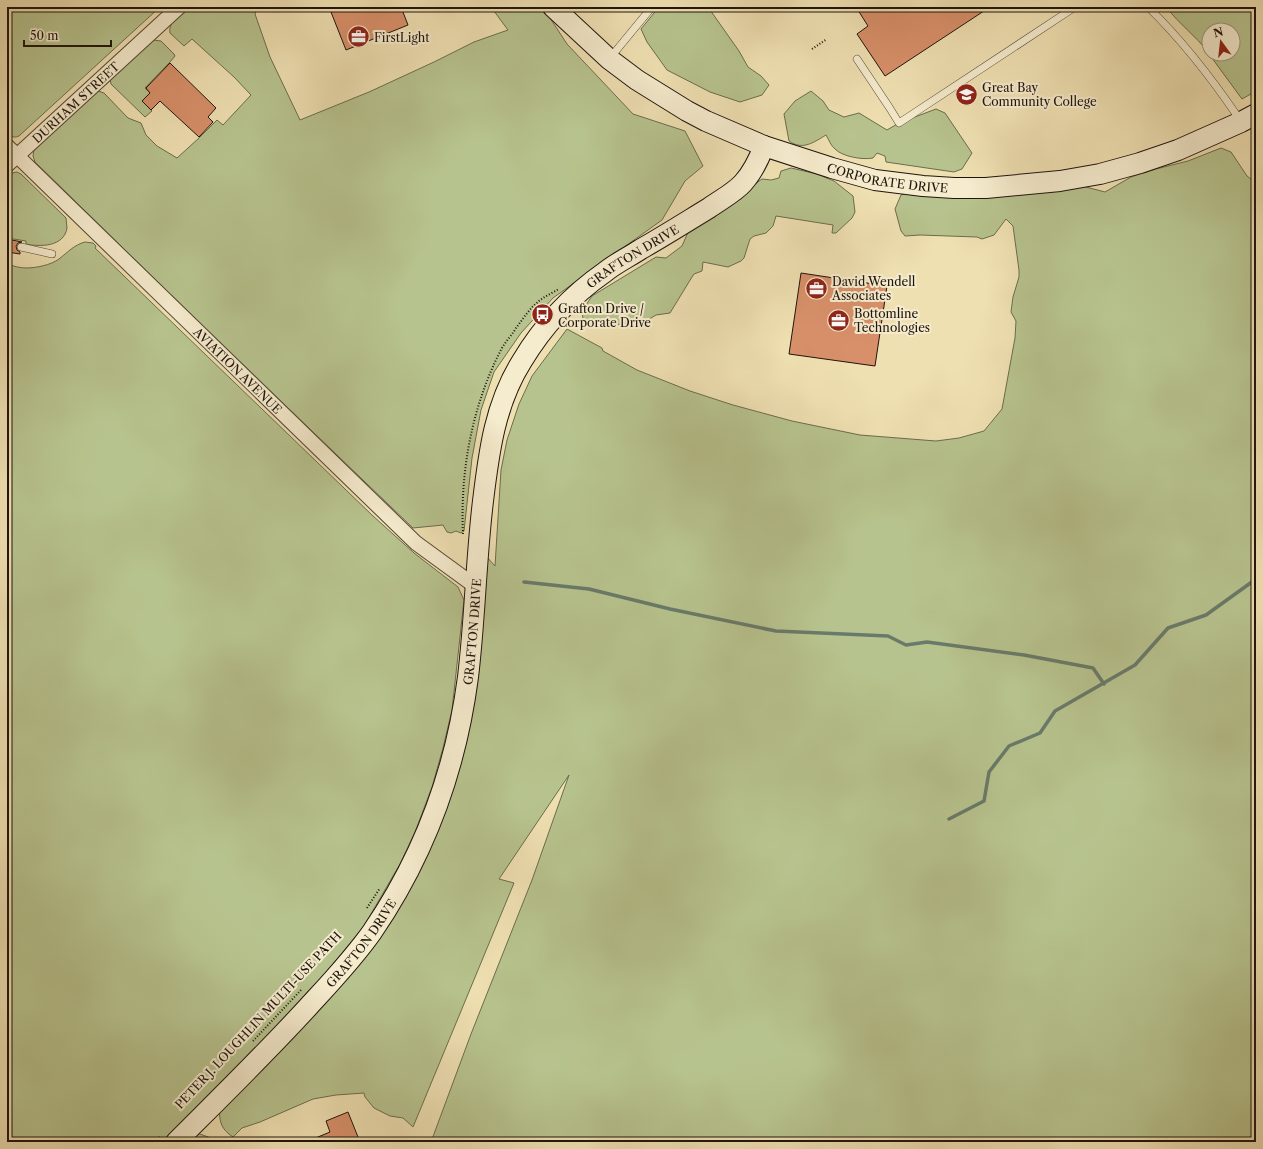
<svg xmlns="http://www.w3.org/2000/svg" width="1263" height="1149" font-family="'Libre Caslon Text',serif">
  <style>
    .green { fill: #b7c38e; stroke: #6b6c4e }
    .lines { fill: none; stroke-linecap: round; stroke-linejoin: round }
    .stream { stroke: #697a6a; stroke-width: 3.5 }
    .building { fill: #d8906a; stroke: #1f140d }
    .lane-casing { stroke: #534736; stroke-width: 8 }
    .street-casing { stroke: #534736; stroke-width: 16 }
    .secondary-casing { stroke: #1f140d; stroke-width: 22 }
    .path { stroke: #1f140d; stroke-width: 2; stroke-dasharray: 1 2; stroke-linecap: butt }
    .lane { stroke: #f5ebcd; stroke-width: 7 }
    .street { stroke: #f5ebcd; stroke-width: 14 }
    .secondary { stroke: #f5ebcd; stroke-width: 20 }
    .labels { text-anchor: middle; dominant-baseline: central; stroke-width: 4; stroke-linejoin: round; paint-order: stroke }
    .poi-label { font-size: 12px; fill: #1f140d; stroke: #f5ebcd; text-anchor: start }
    .street-label { font-size: 12px; fill: #1f140d; stroke: #f5ebcd }
  </style>
  <rect width="100%" height="100%" fill="#efe0b2"/>
  <filter id="stains"><feTurbulence type="fractalNoise" baseFrequency=".005" numOctaves="4"/><feColorMatrix values="0 0 0 0 .2 0 0 0 0 .09 0 0 0 0 .02 0 0 0 .5 -.17"/></filter>
  <radialGradient id="worn" r=".72"><stop offset=".6" stop-color="#630" stop-opacity="0"/><stop offset="1" stop-color="#630" stop-opacity=".3"/></radialGradient>
  <path class="green" d="M7 7H160L19 136C15 138 11 137 7 134Z
    M188 7H257L255 14 270 57 300 120 369 92 434 62 474 42 508 30 491 7H540L550 18 567 44 633 114 685 131 703 166 685 181 662 220 553 298 521 333 494 372 481 410 472 458 464 531 461 533 456 531 451 533 447 532 443 525 413 528 214 337 35 162 33 156 34 149 98 91 104 93 128 118 141 123 146 135 157 146 177 158 199 138 217 120 223 125 251 95 234 77 192 39 184 46 170 33C168 21 180 14 188 7Z
    M659 7H708L739 51 748 67 761 76 769 85 762 95 740 102 710 92 667 70 647 42 641 29Z
    M1166 7H1256V91L1242 99 1209 54H1233V30H1209V53C1196 36 1179 24 1166 7Z
    M153 40 161 41 174 54 175 56 170 62 145 88 150 93 142 101 152 111 145 117 111 84 110 79Z
    M811 91 823 101 829 110 844 117 859 113 887 130 899 123 936 109 945 113 972 153 962 169 954 172 886 162 885 156 877 153 873 158C863 160 843 157 835 149 831 146 829 140 826 135 814 142 803 151 789 141L784 114 795 101Z
    M1221 148 1231 152 1247 176 1256 183V1142H431L471 1034 532 880 569 775 499 879 514 883 413 1127 403 1118 390 1116 374 1108 365 1097 364 1093 336 1095 313 1099 260 1122 242 1128 233 1137C221 1129 220 1123 219 1109L427 853 486 556 495 566 501 470 507 440 519 404 532 376 567 329 602 348 603 351 637 370 690 391 733 405 792 421 860 435 936 441 959 438 984 431 1002 409 1015 338 1016 321 1011 312 1013 297 1019 277V270L1013 226 1006 219 994 235 982 239 977 237 920 235 905 236 901 231 895 209 901 195 908 193 1082 186 1105 192 1131 177 1156 169 1188 161Z
    M791 168 817 174 834 181 853 196 855 212 852 218 836 233H832L833 225 776 216 773 226 766 233 754 236 750 239 744 258 741 261 728 267 703 262 702 271 694 274 692 277 670 313 656 315 646 321 613 325 602 320 598 325H591L583 319 582 311 592 296 656 257 666 258 682 246 689 230 762 179 771 180 779 178 781 171Z
    M17 172 21 174 66 218C66 221 67 225 67 228 64 247 40 247 26 244V241L7 238V174Z
    M85 242 93 243 96 246 95 248 373 516 414 553 458 587 464 600 452 710 443 748 432 787 415 832 400 864 364 926 319 981 287 1016 165 1142H7V264C13 266 20 268 26 268 36 268 51 265 59 259 68 252 74 245 85 242Z
    M197 1133 211 1138 218 1142H188Z"/>
  <g class="lines">
    <path class="stream" d="M524 582 589 589 670 609 776 631 888 636 906 645 927 642 1024 655 1093 668 1104 684
      M949 819 984 801 989 772 1009 746 1040 733 1055 711 1135 665 1168 628 1206 615 1256 579"/>
  </g>
  <path class="building" d="M329 7H401L408 25 346 50Z
    M856 7H990L885 76 857 34 868 26Z
    M170 63 216 108 208 117 213 122 199 137 160 101 151 110 142 101 150 93 146 88Z
    M7 239 22 242 18 243 16 246 17 250 20 252V254L7 252Z
    M801 273 887 286 875 366 789 354Z
    M348 1112 360 1142H306L330 1132 326 1121Z"/>
  <g class="lines">
    <defs>
      <path id="lane" d="M1148 7C1183 41 1213 80 1240 120
        M610 58 652 7
        M857 59 889 107 899 123 1075 7
        M21 247 52 254"/>
      <g id="street">
        <path id="s1" d="M7 146 416 543 475 586"/>
        <path id="s2" d="M7 165 179 7"/>
      </g>
      <g id="secondary">
        <path id="s3" d="M553 7 609 59 637 80 687 111 706 121 764 146 832 168 875 180 923 186 954 188H986L1060 181 1100 174 1140 163 1178 150 1241 122 1256 114"/>
        <path id="s4" d="M176 1142C221 1097 266 1053 309 1006 331 982 353 959 372 932 424 856 456 769 468 677 475 619 476 559 483 501 489 451 495 404 522 361 543 326 572 295 605 272 616 263 629 257 641 249 664 236 686 222 709 208 720 200 734 193 743 183 753 172 759 159 764 146"/>
      </g>
    </defs>
    <use href="#lane" class="lane-casing"/>
    <use href="#street" class="street-casing"/>
    <use href="#secondary" class="secondary-casing"/>
    <path class="path" d="M812 49 827 39
      M463 534C460 471 472 405 502 348 506 341 512 335 516 328 523 319 529 309 538 302 543 297 552 293 559 289
      M367 908 380 888
      M253 1041 301 990
      M155 1142 161 1136"/>
    <use href="#lane" class="lane"/>
    <use href="#street" class="street"/>
    <use href="#secondary" class="secondary"/>
  </g>
  <defs>
    <symbol id="office-disc" viewBox="-11 -11 22 22"><circle r="9.5" fill="#8f2418" stroke="#f5ebcd"/><path d="M-6-3h4V-5.5h4V-3h4V5H-6ZM-1-4.5V-3h2v-1.5ZM-6 0V1H6V0Z" fill="#fff"/></symbol>
    <symbol id="university-disc" viewBox="-11 -11 22 22"><circle r="9.5" fill="#8f2418" stroke="#f5ebcd"/><path d="M0-5L7-2L0 1L-7-2ZM-4 1L0 2.5L4 1V4Q0 6-4 4Z" fill="#fff"/></symbol>
    <symbol id="bus-disc" viewBox="-11 -11 22 22"><circle r="9.5" fill="#8f2418" stroke="#f5ebcd"/><path d="M-5-6H5V4H4V6H2V4H-2V6H-4V4H-5ZM-3.5-4V0h7V-4ZM-3.5 1.2v1.5H-2V1.2ZM2 1.2v1.5H3.5V1.2Z" fill="#fff"/></symbol>
  </defs>
  <g fill-rule="evenodd">
    <use href="#office-disc" x="346" y="24" width="25" height="25"/>
    <use href="#university-disc" x="954" y="82" width="25" height="25"/>
    <use href="#office-disc" x="804" y="276" width="25" height="25"/>
    <use href="#bus-disc" x="530" y="302" width="25" height="25"/>
    <use href="#office-disc" x="826" y="308" width="25" height="25"/>
  </g>
  <g class="labels">
    <g class="poi-label">
      <text x="374" y="37">FirstLight</text>
      <text x="982" y="87">Great Bay<tspan x="982" dy="14">Community College</tspan></text>
      <text x="832" y="281">David Wendell<tspan x="832" dy="14">Associates</tspan></text>
      <text x="558" y="308">Grafton Drive /<tspan x="558" dy="14">Corporate Drive</tspan></text>
      <text x="854" y="313">Bottomline<tspan x="854" dy="14">Technologies</tspan></text>
    </g>
    <g class="street-label">
      <text stroke="none"><textPath href="#s2" startOffset="93">DURHAM STREET</textPath></text>
      <text stroke="none"><textPath href="#s3" startOffset="383">CORPORATE DRIVE</textPath></text>
      <text stroke="none"><textPath href="#s4" startOffset="1040">GRAFTON DRIVE</textPath></text>
      <text stroke="none"><textPath href="#s1" startOffset="322">AVIATION AVENUE</textPath></text>
      <text stroke="none"><textPath href="#s4" startOffset="608">GRAFTON DRIVE</textPath></text>
      <text stroke="none"><textPath href="#s4" startOffset="272">GRAFTON DRIVE</textPath></text>
      <text transform="translate(258 1020) rotate(-47)">PETER J. LOUGHLIN MULTI-USE PATH</text>
    </g>
  </g>
  <rect width="1263" height="1149" fill="none" stroke="#efe0b2" stroke-width="24"/>
  <rect x="8" y="8" width="1247" height="1133" fill="none" stroke="#1f140d" stroke-width="2"/>
  <rect x="12" y="12" width="1239" height="1125" fill="none" stroke="#1f140d"/>
  <g transform="translate(1221 42) rotate(345)"><circle r="19" fill="#f5ebcd" stroke="#9f9580"/>
  <path d="M0-3L7 15L0 10L-7 15Z" fill="#8f2418"/>
  <text y="-6" font-size="11" font-weight="bold" text-anchor="middle" fill="#1f140d">N</text>
  </g>
  <path d="M24 40v6h87v-6" fill="none" stroke="#1f140d" stroke-width="2"/>
  <text x="30" y="40" font-size="12" fill="#1f140d" stroke="#f5ebcd" stroke-width="3" paint-order="stroke">50 m</text>
  <rect width="100%" height="100%" filter="url(#stains)"/>
  <rect width="100%" height="100%" fill="url(#worn)"/>
</svg>
